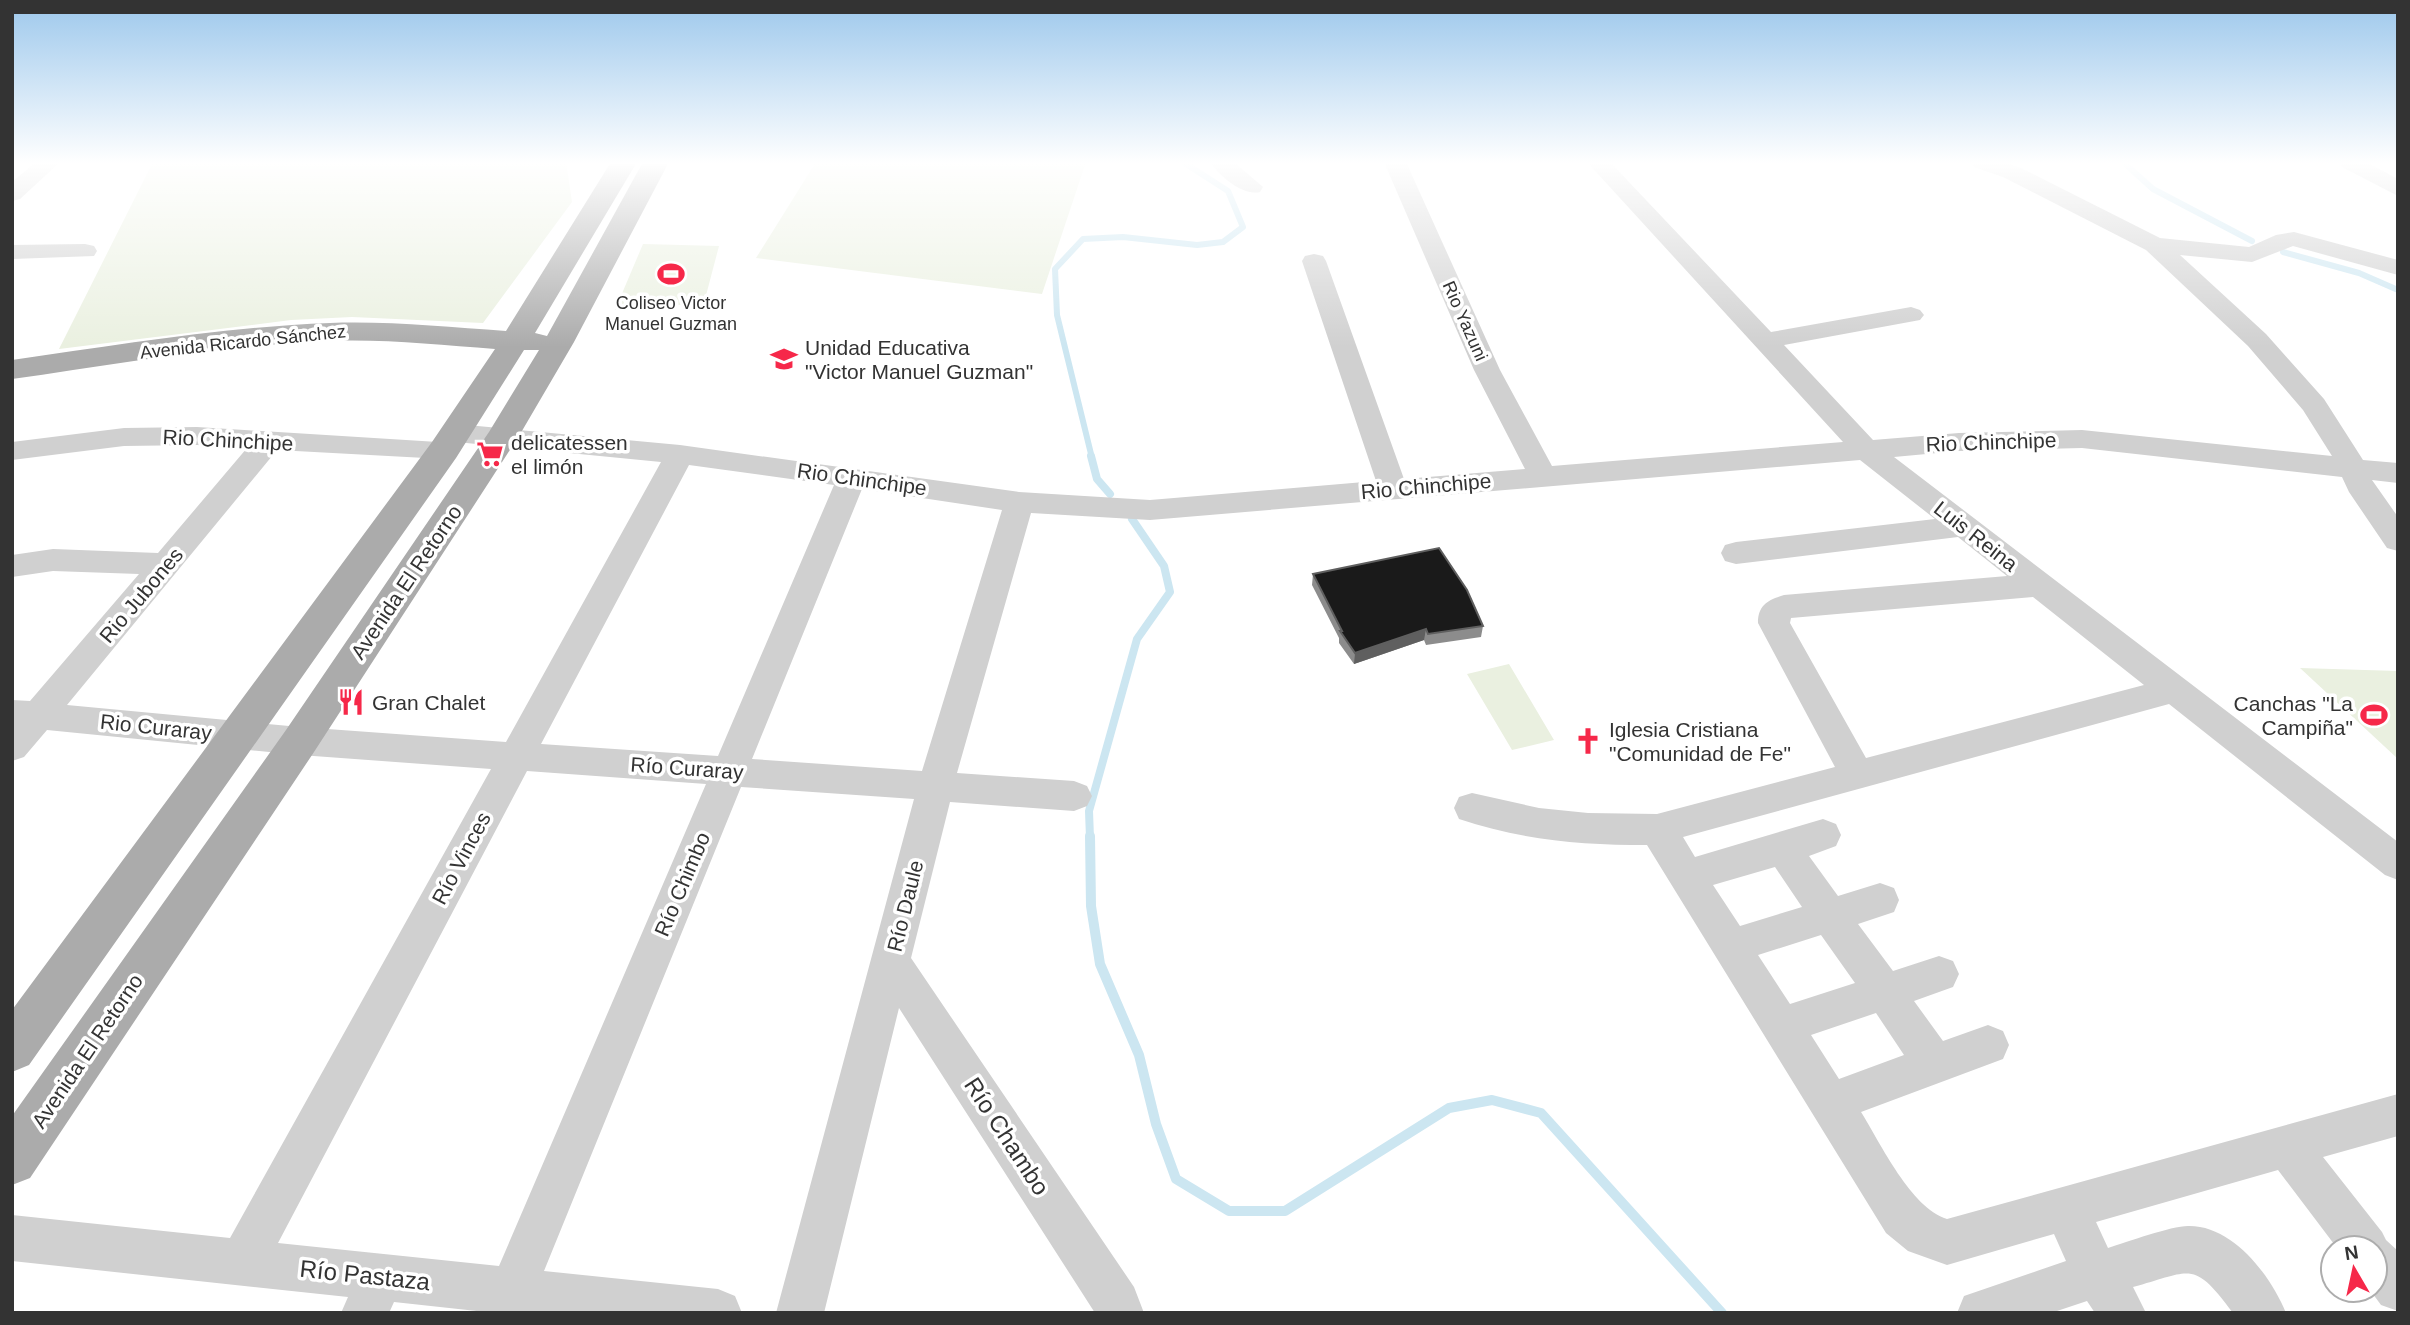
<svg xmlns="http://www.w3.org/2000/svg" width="2410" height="1325" font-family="Helvetica,sans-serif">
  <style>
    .green { fill: #eaf0e0 }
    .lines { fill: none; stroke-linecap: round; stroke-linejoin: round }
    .stream-far2 { stroke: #cce6f1; stroke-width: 6 }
    .stream-far1 { stroke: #cce6f1; stroke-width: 8 }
    .stream { stroke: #cce6f1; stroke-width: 10 }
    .minor { fill: #d0d0d0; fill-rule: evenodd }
    .major { fill: #ababab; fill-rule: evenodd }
    .wall { fill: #8c8c8c }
    .shaded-wall { fill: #5f5f5f }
    .building { fill: #1a1a1a; stroke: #5f5f5f; stroke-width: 2 }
    .labels { text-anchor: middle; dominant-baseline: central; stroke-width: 7; stroke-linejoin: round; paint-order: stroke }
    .far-poi-label { font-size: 18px; fill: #333; stroke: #fff }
    .far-street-label { font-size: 18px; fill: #333; stroke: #fff }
    .poi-label { font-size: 21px; fill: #333; stroke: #fff; text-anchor: start }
    .street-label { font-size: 21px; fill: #333; stroke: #fff }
    .near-street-label { font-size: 24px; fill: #333; stroke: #fff }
  </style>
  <rect width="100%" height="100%" fill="#fff"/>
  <path class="green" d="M153 162H566L572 202 483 323 352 317 291 320 59 349Z
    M816 162H1086L1042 294 756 258Z
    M643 244 719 246 704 303 615 310Z
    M1509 664 1554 740 1512 750 1467 674Z
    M2300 668 2398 671V759Z"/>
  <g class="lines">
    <path class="stream-far2" d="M2123 162 2153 189 2252 241
      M2283 252 2359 273 2398 290
      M1092 458 1057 315 1055 269 1083 239 1123 237 1197 245 1223 242 1243 227 1228 191 1183 162"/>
    <path class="stream-far1" d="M1091 456 1097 479 1110 494
      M1090 838 1089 811 1137 639 1170 592 1164 566 1132 519"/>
    <path class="stream" d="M1090 836 1091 906 1100 964 1139 1055 1156 1124 1176 1179 1229 1211H1285L1449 1108 1492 1100 1541 1113 1722 1313"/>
    <path class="minor" d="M36 162H60L20 199 12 201V182Z
      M1210 162H1234L1263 187 1260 192C1242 196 1220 176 1210 162Z
      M1384 162H1406L1500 370 1552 466 1843 442 1587 162H1610L1771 332 1911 307 1920 310 1924 315 1920 320 1784 345 1873 440 1959 433 2082 430 2332 456 2303 410 2248 346 2146 250 2003 177 1974 167 1971 162H2003L2019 167 2160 238 2249 247 2276 235 2294 232 2398 260V275L2293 246 2252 262 2180 255 2266 334 2324 399 2363 460 2398 463V483L2372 480 2398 517V551L2387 548 2349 492 2342 477 2082 448 1959 451 1894 457 2398 842V880L2385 875 2169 704 1683 837 1695 857 1823 819 1836 824 1841 835 1836 846 1809 856 1838 896 1880 883 1894 888 1899 900 1894 912 1858 924 1893 971 1939 956 1953 961 1959 974 1953 987 1914 1001 1943 1041 1988 1025 2003 1031 2009 1045 2003 1059 1861 1112C1881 1144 1911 1208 1947 1219L2398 1094V1136L2323 1157 2382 1232 2386 1240 2398 1251V1311L2381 1305 2370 1290H2375V1248H2337L2278 1170 2096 1222 2108 1248C2127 1242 2171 1226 2188 1226 2233 1225 2271 1276 2286 1313H2233C2193 1259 2192 1271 2133 1287L2146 1313H2095L2087 1301 2051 1313H1957L1964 1296 2066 1261 2054 1234 1947 1265 1908 1251 1886 1233 1647 845C1582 845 1521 840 1459 819L1454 808 1459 797 1472 793 1539 808 1588 813 1657 814 1835 767 1758 623C1758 605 1768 600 1784 595L2007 576 1958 537 1736 564 1725 561 1721 553 1725 545 1736 542 1935 519 1860 460 1150 520 1031 513 957 773 1074 781 1087 786 1092 796 1087 806 1074 811 950 802 911 958 1134 1287 1144 1313H1095L899 1008 824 1313H776L914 799 741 787 544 1271 718 1289 735 1296 742 1313H495L394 1302 389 1313H341L348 1297 12 1261V1215L230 1238 491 769 300 755 47 730 24 757 12 761V700L30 701 139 574 53 571 12 577V555L53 549 158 553 247 448 197 445 124 446 12 460V442L124 428 197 427 454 443 458 450 454 457 444 459 277 450 67 705 300 727 506 742 661 462 456 442 446 439 442 433 446 427 456 424 680 445 1019 492 1150 500 1376 481 1302 261 1305 256 1314 254 1323 256 1326 261 1404 479 1525 469 1474 370ZM689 465 834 485 718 756 541 744ZM862 489 1002 510 922 771 752 759ZM2033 597 2144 685 1866 758 1790 623 1791 618ZM527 771 706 784 499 1266 278 1243ZM1775 867 1802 907 1740 926 1713 885ZM1821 935 1855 983 1790 1004 1758 955ZM1876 1013 1904 1055 1839 1079 1811 1035Z
      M2339 162H2366L2398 179V196L2342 167Z
      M85 244 94 246 97 251 94 256 12 259V245Z"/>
    <path class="major" d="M611 162H637L535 333 547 336 643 162H669L574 342 519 436 314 752 30 1178 12 1185V1116L286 730 489 432 539 350H524L456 458 29 1065 12 1072V1010L432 442 495 349C440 345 385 339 330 341 223 345 118 364 12 379V360C118 345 223 327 330 323 389 321 447 327 506 331Z"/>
  </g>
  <path class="wall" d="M1313 574 1483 626 1481 637 1426 645 1424 640 1354 664 1339 643V638L1312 585Z"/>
  <path class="shaded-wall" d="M1426 629 1424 640 1354 664 1355 653Z"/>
  <path class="building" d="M1439 548 1467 590 1483 626 1428 634 1426 629 1355 653 1340 631H1342L1313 574Z"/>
  <linearGradient id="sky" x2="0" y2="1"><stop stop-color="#9dc8ec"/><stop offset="0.47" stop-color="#fff"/><stop offset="1" stop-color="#fff" stop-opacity="0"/></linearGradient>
  <rect width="2410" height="347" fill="url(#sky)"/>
  <defs>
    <symbol id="stadium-bare" viewBox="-9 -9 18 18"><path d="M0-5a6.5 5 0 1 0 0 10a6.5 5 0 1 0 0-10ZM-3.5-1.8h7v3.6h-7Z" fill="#f62849" stroke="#fff" stroke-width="2.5" paint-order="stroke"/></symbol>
    <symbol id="university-bare" viewBox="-9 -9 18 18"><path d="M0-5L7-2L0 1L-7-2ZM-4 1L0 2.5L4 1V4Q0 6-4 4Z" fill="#f62849" stroke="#fff" stroke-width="2.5" paint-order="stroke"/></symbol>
    <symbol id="supermarket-bare" viewBox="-9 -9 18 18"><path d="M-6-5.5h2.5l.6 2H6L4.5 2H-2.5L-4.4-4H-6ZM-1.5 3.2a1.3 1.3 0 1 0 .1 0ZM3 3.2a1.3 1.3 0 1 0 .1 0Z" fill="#f62849" stroke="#fff" stroke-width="2.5" paint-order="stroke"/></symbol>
    <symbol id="restaurant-bare" viewBox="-9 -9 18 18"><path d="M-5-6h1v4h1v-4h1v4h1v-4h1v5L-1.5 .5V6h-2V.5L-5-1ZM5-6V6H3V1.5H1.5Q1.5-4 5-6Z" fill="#f62849" stroke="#fff" stroke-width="2.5" paint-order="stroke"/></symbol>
    <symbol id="church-bare" viewBox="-9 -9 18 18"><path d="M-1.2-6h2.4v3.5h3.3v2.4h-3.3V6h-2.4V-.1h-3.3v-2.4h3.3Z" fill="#f62849" stroke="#fff" stroke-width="2.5" paint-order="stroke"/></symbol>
  </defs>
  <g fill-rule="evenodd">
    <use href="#stadium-bare" x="652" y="255" width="38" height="38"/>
    <use href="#university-bare" x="765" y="340" width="38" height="38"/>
    <use href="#supermarket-bare" x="471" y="435" width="38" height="38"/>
    <use href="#restaurant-bare" x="332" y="683" width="38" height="38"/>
    <use href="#stadium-bare" x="2355" y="696" width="38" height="38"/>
    <use href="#church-bare" x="1569" y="722" width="38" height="38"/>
  </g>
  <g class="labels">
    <g class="far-poi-label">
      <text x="671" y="303">Coliseo Victor<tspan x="671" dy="21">Manuel Guzman</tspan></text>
    </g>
    <g class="far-street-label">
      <text transform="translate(1465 321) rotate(66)">Rio Yazuni</text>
      <text transform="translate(243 342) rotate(-6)">Avenida Ricardo Sánchez</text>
    </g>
    <g class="poi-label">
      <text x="805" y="347">Unidad Educativa<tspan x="805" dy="24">"Victor Manuel Guzman"</tspan></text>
      <text x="511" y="442">delicatessen<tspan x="511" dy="24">el limón</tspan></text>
      <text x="372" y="702">Gran Chalet</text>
      <text x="2353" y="703" text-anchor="end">Canchas "La<tspan x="2353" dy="24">Campiña"</tspan></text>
      <text x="1609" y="729">Iglesia Cristiana<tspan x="1609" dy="24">"Comunidad de Fe"</tspan></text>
    </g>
    <g class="street-label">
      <text transform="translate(228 440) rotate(3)">Rio Chinchipe</text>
      <text transform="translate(1991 442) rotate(-2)">Rio Chinchipe</text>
      <text transform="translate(862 479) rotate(8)">Rio Chinchipe</text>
      <text transform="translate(1426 486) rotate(-5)">Rio Chinchipe</text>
      <text transform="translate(1976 536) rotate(38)">Luis Reina</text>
      <text transform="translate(406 582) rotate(-56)">Avenida El Retorno</text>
      <text transform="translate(141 595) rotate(-50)">Rio Jubones</text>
      <text transform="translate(156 727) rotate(6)">Rio Curaray</text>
      <text transform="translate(687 768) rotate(4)">Río Curaray</text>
      <text transform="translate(461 858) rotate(-62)">Río Vinces</text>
      <text transform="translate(682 884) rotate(-67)">Río Chimbo</text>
      <text transform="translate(905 906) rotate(-76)">Río Daule</text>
      <text transform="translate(87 1051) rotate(-56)">Avenida El Retorno</text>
    </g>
    <g class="near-street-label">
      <text transform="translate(1007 1136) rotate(57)">Río Chambo</text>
      <text transform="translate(365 1275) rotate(6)">Río Pastaza</text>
    </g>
  </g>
  <rect width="2410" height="1325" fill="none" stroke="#333333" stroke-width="28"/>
  <g transform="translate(2354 1269) rotate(351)"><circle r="33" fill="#ffffff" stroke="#adadad" stroke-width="2"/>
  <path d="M0-5L12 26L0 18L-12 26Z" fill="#f62849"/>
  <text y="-10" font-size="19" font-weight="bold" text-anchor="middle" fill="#333333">N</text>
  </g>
</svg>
